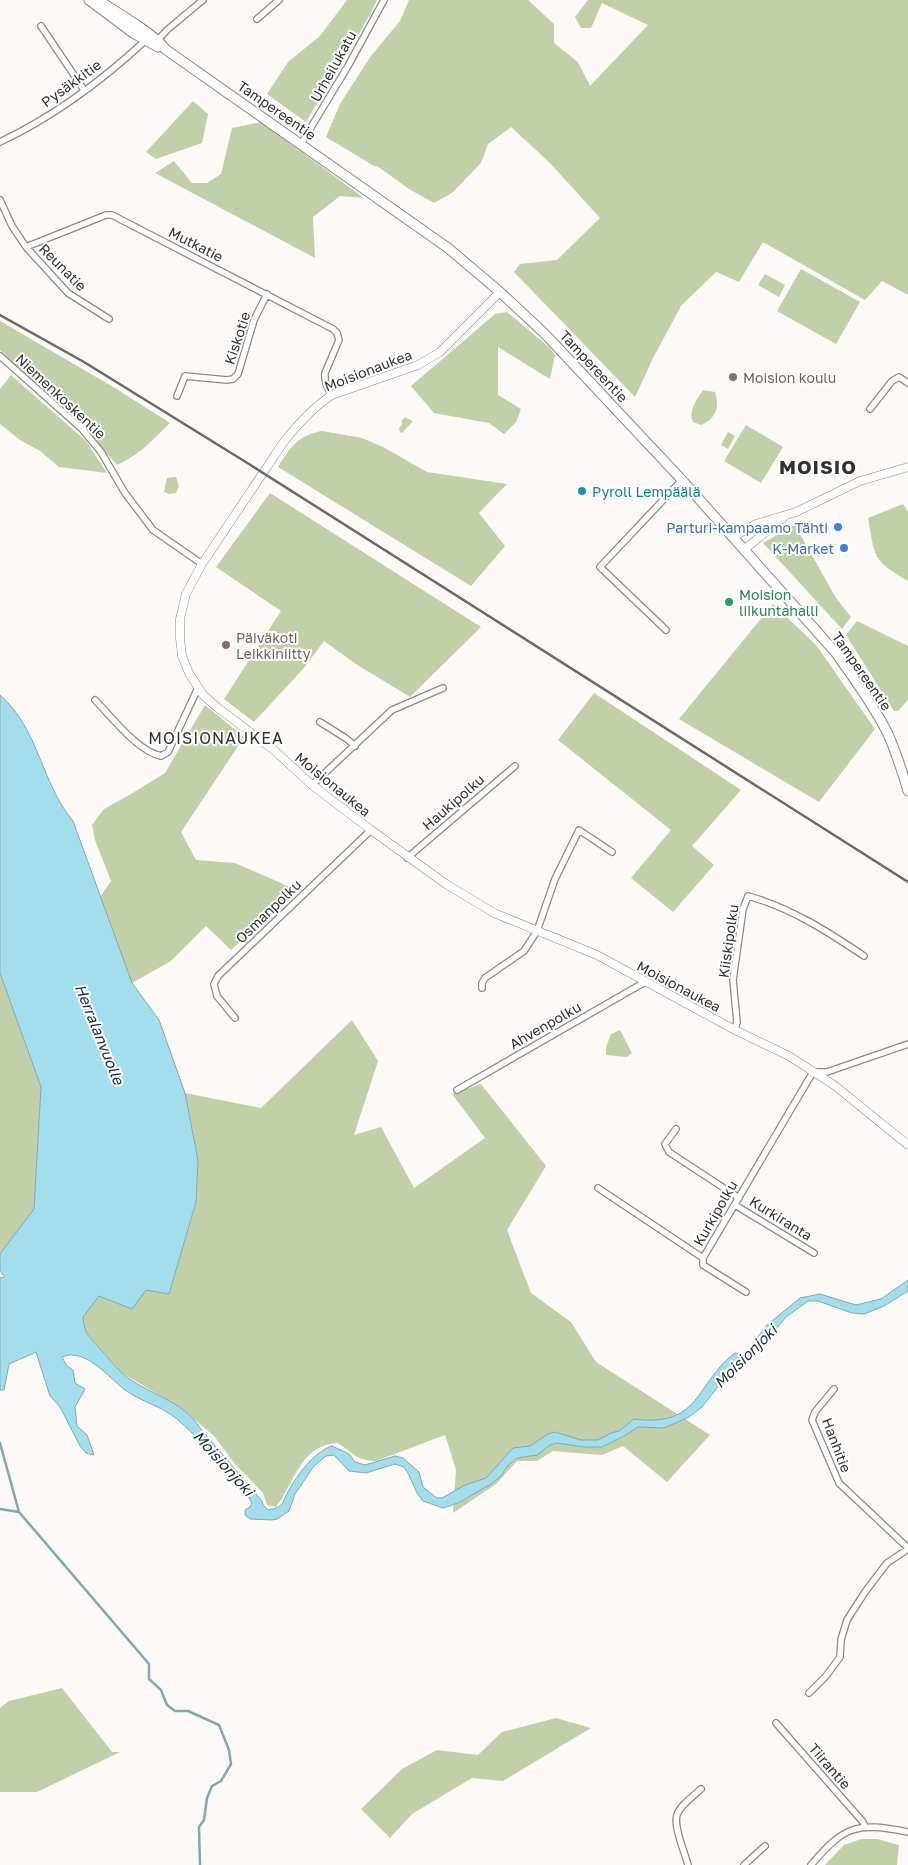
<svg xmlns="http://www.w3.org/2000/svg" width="908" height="1865" font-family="'Golos Text',sans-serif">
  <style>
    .green { fill: #c1d0a9 }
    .water { fill: #a2deeb; stroke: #80aab3 }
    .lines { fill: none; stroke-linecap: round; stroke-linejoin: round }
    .stream { stroke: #80aab3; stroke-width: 2.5 }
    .minor-casing { stroke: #8c8a87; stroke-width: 8 }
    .tertiary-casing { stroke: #8c8a87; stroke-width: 9 }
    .secondary-casing { stroke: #8c8a87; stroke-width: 11 }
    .minor { stroke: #fff; stroke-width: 5.5 }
    .tertiary { stroke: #fff; stroke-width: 8 }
    .secondary { stroke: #fff; stroke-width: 9 }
    .rail { stroke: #6c6a69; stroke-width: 2.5 }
    .education-dot { fill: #8d6e63; stroke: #fff; stroke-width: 2 }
    .culture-dot { fill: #0f9aa8; stroke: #fff; stroke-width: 2 }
    .shop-dot { fill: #3f7fe0; stroke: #fff; stroke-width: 2 }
    .leisure-dot { fill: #2e9e5b; stroke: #fff; stroke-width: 2 }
    .labels { text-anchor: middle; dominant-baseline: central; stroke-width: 4; stroke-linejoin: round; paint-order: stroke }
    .street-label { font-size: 14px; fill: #323130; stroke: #fff }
    .education-label { font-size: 14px; fill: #785e54; stroke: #fff; text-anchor: start }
    .culture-label { font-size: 14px; fill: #0d838f; stroke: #fff; text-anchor: start }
    .shop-label { font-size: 14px; fill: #366cbe; stroke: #fff; text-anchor: end }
    .leisure-label { font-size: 14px; fill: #27864d; stroke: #fff; text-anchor: start }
    .water-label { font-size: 15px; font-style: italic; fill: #123037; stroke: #fff }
    .quarter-label { font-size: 16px; letter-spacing: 1px; fill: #323130; stroke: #fff }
    .district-label { font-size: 19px; font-weight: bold; letter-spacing: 1px; fill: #323130; stroke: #fff }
  </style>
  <rect width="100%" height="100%" fill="#fcf9f6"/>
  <path class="green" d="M347 0H377L370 15 306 122 267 94 288 62 320 36Z
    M409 0H528L554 24V43L578 62 590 86 648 25 602 3 591 28H581L575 17 588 0H908V295L882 281 865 300 763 242 739 282 716 272 681 306 653 358 635 397 514 272 520 264 557 260 600 218 550 163 511 127 488 144 481 163 452 193 434 203 409 189 377 166H374L326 137 340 104 371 56 400 21Z
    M193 101 208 114 202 143 156 159 146 152Z
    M261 122 364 198 340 196 313 217 315 258 155 173 174 161 192 183H207L221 174 232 128Z
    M801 269 860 302 836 344 777 311Z
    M765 274 785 285 779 297 758 285Z
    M507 312 550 348 555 355 550 379 498 347V395L521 409 516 422 504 434 489 423 434 413 411 386 495 314Z
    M0 321 115 388 170 423C151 441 141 454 117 465L74 417 36 385 0 350Z
    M11 375 86 441 107 473 59 467 40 451 20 440 0 424V389Z
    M703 390 715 392C720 408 716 418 701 425L693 422C688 410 697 400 703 390Z
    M405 417 413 421 402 433 400 432 399 428 402 425V420Z
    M746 425 783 447 761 483 724 461Z
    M322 431 362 438 383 447 427 472 507 484 479 513 505 546 471 586 278 467C290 447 299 435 322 431Z
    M728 432 735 436 728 449 721 445Z
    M176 477 179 486 176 493 169 494 164 492 167 478Z
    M270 493 481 627 410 697 356 664 324 641 304 668 254 722 224 699 281 611 216 567Z
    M903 504 908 512V581C872 560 875 557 868 518Z
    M795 525 836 598 851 617 842 629 763 543Z
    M773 604 816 645 875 729 819 802 679 719Z
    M857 621 908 646V700L898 711H894L846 635Z
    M594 693 741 790 692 846 714 865 673 912 631 878 671 830 558 740Z
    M205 705 244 737 181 832 196 860 235 863 299 891 231 950 206 926 171 961 132 983 100 897 111 881 95 840 92 825 104 809 131 794 165 773Z
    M0 973 41 1087 34 1209 0 1254Z
    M352 1020 378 1061 354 1135 381 1127 414 1188 485 1138 452 1094 481 1084 546 1166 507 1230 531 1293 571 1322 596 1362 710 1435 667 1482 623 1446 602 1455 553 1451 537 1461H517L496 1484 453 1513 456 1470 445 1435 376 1461C357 1461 352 1452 338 1443 300 1445 295 1482 276 1507L267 1505 263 1493 235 1464 214 1436 181 1408 122 1373 84 1331 82 1317 99 1296 132 1308 146 1289 169 1294 196 1202 198 1160 185 1093 261 1108Z
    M620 1030 632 1053 627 1057 606 1055V1047L611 1034Z
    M62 1688 112 1752H120L37 1792H0V1708L9 1701Z
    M556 1718 591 1728 503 1781 472 1778 412 1814 390 1838 361 1809 402 1769 437 1750 478 1755 502 1732Z
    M861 1839H877L899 1845 897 1865H825L844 1845Z"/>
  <path class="water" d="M0 695C39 729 41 783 73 821L132 983 159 1020 185 1093 198 1160 196 1202 169 1294 146 1290 132 1309 99 1296 83 1317C84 1335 90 1337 101 1350 108 1357 114 1366 122 1373 146 1394 183 1400 200 1428L262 1501 263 1505 268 1510C273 1509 278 1508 282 1504 285 1500 286 1494 289 1490 298 1474 314 1452 332 1446L349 1454 355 1462 365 1465 395 1456 403 1458 419 1472 423 1487 437 1498H442L465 1485 486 1478 513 1448 530 1446 548 1434 555 1432 581 1440H598L611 1433 619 1431 634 1419C701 1428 695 1383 735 1353L744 1354 746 1352 767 1325 800 1298 820 1294 856 1305 881 1299 908 1280V1291L884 1306 864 1314 852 1313 818 1301H808L786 1317 777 1328 761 1342 737 1373 728 1377 720 1384 702 1407 689 1417 664 1428 638 1427 624 1436 602 1447H584L557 1443 550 1445 537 1455 517 1458 508 1465 501 1476 491 1484 458 1503 443 1508 423 1501 417 1493 408 1473 404 1467 395 1464 366 1473 349 1471 334 1455 326 1456 314 1466 295 1494 289 1511 277 1519 272 1520 250 1519 245 1515V1510L250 1507 252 1503C238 1477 216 1457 195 1436 188 1429 181 1422 173 1416 158 1405 140 1401 125 1390 108 1377 85 1347 62 1357L67 1366 73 1370 75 1383 85 1389 75 1407 77 1426 87 1435 94 1455 86 1453 80 1446 60 1407 50 1396 36 1352 9 1364 4 1390H0V1278L5 1277 0 1271V1254L34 1209 41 1087 0 973Z"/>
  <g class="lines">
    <path class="stream" d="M0 1443 19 1512 149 1664V1679L161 1690 167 1705 175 1711H188L219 1725 229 1750 231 1764 221 1781 212 1786 207 1798 204 1820 199 1827 200 1865
      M0 1509 19 1512"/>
    <defs>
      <path id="minor" d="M257 19 279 0
        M41 26 84 90
        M157 41 167 30 203 0
        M0 142C53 117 104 79 147 39
        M301 144 348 66 384 0
        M0 200 12 226 26 247 106 215H112L333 329 337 333 339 340 325 373C324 382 327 388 332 395
        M26 247 68 293 109 319
        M0 356 82 429 101 452 125 493 153 530 202 564
        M177 396 185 376 227 380 233 379 238 374 254 320 267 294
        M870 409 892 381 899 377 908 383
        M666 630 600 567 682 480
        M95 700C112 717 137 751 161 756L168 752 198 688
        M320 722 347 739 355 746
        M312 785 392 710 443 688
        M407 858 515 766
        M482 988V983L485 978 524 951 537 931 555 879 579 830 612 852
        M235 1018 217 996 214 984 218 976 371 830
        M735 1030 737 1022 733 980 743 909 748 896C791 908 827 931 864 956
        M457 1090 645 982
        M676 1129 665 1144 669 1152 739 1198
        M598 1188 703 1258
        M735 1205 814 1253
        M703 1258 813 1072H827L908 1044
        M703 1258V1265L746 1292
        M834 1389 815 1412 812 1420 839 1483 908 1548
        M809 1693 826 1676 840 1657 841 1640 847 1620 865 1592 887 1563 908 1549
        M776 1723 863 1822 865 1827
        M688 1865C685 1853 673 1826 677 1815 680 1805 694 1796 701 1789
        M744 1865 765 1846
        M811 1865C845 1825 857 1822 908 1832"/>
      <path id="tertiary" d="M500 292 440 352 418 365 332 395C312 408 297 425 283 443L202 564 186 594 180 619V638L182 656 189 673 203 695 218 708 275 751 312 785 371 830 446 884 494 913 597 955 735 1030 789 1056 834 1085 908 1145
        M733 537 756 524 796 512 860 481 908 467
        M745 549 784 517"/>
      <path id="secondary" d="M89 0 133 33 158 47
        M98 0C112 9 159 37 165 49L448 248 500 292 545 334 682 480 836 653C854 679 873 704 887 732 896 751 902 771 908 791"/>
    </defs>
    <use href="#minor" class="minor-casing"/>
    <use href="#tertiary" class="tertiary-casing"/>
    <use href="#secondary" class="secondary-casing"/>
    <use href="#minor" class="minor"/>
    <use href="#tertiary" class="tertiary"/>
    <use href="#secondary" class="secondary"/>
    <path class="rail" d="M0 315 84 362 249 464 908 882"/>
  </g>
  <g class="education-dot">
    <circle cx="733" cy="377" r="5"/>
    <circle cx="226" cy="645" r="5"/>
  </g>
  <circle class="culture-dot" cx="582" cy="491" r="5"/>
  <g class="shop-dot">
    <circle cx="838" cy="527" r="5"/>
    <circle cx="844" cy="548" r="5"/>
  </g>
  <circle class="leisure-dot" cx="729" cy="602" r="5"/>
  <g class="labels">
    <g class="street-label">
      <text transform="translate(333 66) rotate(-61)">Urheilukatu</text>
      <text transform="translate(71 83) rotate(-36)">Pysäkkitie</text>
      <text transform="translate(277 110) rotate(35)">Tampereentie</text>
      <text transform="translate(196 244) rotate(27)">Mutkatie</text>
      <text transform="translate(63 267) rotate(45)">Reunatie</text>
      <text transform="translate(237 338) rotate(-72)">Kiskotie</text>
      <text transform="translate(594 366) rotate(47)">Tampereentie</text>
      <text transform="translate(368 370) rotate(-21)">Moisionaukea</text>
      <text transform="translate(61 396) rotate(43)">Niemenkoskentie</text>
      <text transform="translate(862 671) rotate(55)">Tampereentie</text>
      <text transform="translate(333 784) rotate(39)">Moisionaukea</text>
      <text transform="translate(453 802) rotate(-41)">Haukipolku</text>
      <text transform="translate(268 911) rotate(-44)">Osmanpolku</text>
      <text transform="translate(728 941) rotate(-82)">Kiiskipolku</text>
      <text transform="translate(679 986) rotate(28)">Moisionaukea</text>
      <text transform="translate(545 1025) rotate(-30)">Ahvenpolku</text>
      <text transform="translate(715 1213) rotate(-60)">Kurkipolku</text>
      <text transform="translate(781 1218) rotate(32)">Kurkiranta</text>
      <text transform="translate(837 1445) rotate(69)">Hanhitie</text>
      <text transform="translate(830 1766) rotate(49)">Tiirantie</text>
    </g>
    <g class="education-label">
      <text x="743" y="377">Moision koulu</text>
      <text x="236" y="637">Päiväkoti<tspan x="236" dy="16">Leikkiniitty</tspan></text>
    </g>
    <g class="culture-label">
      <text x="592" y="491">Pyroll Lempäälä</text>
    </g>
    <g class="shop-label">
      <text x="828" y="527">Parturi-kampaamo Tähti</text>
      <text x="834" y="548">K-Market</text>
    </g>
    <g class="leisure-label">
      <text x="739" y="594">Moision<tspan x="739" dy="16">liikuntahalli</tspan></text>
    </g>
    <g class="water-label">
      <text transform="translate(100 1034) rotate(68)">Herralanvuolle</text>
      <text transform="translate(745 1356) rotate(-45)">Moisionjoki</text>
      <text transform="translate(224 1463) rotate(48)">Moisionjoki</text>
    </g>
    <g class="quarter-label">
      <text x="216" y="738">MOISIONAUKEA</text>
    </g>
    <g class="district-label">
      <text x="818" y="466">MOISIO</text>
    </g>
  </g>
</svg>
